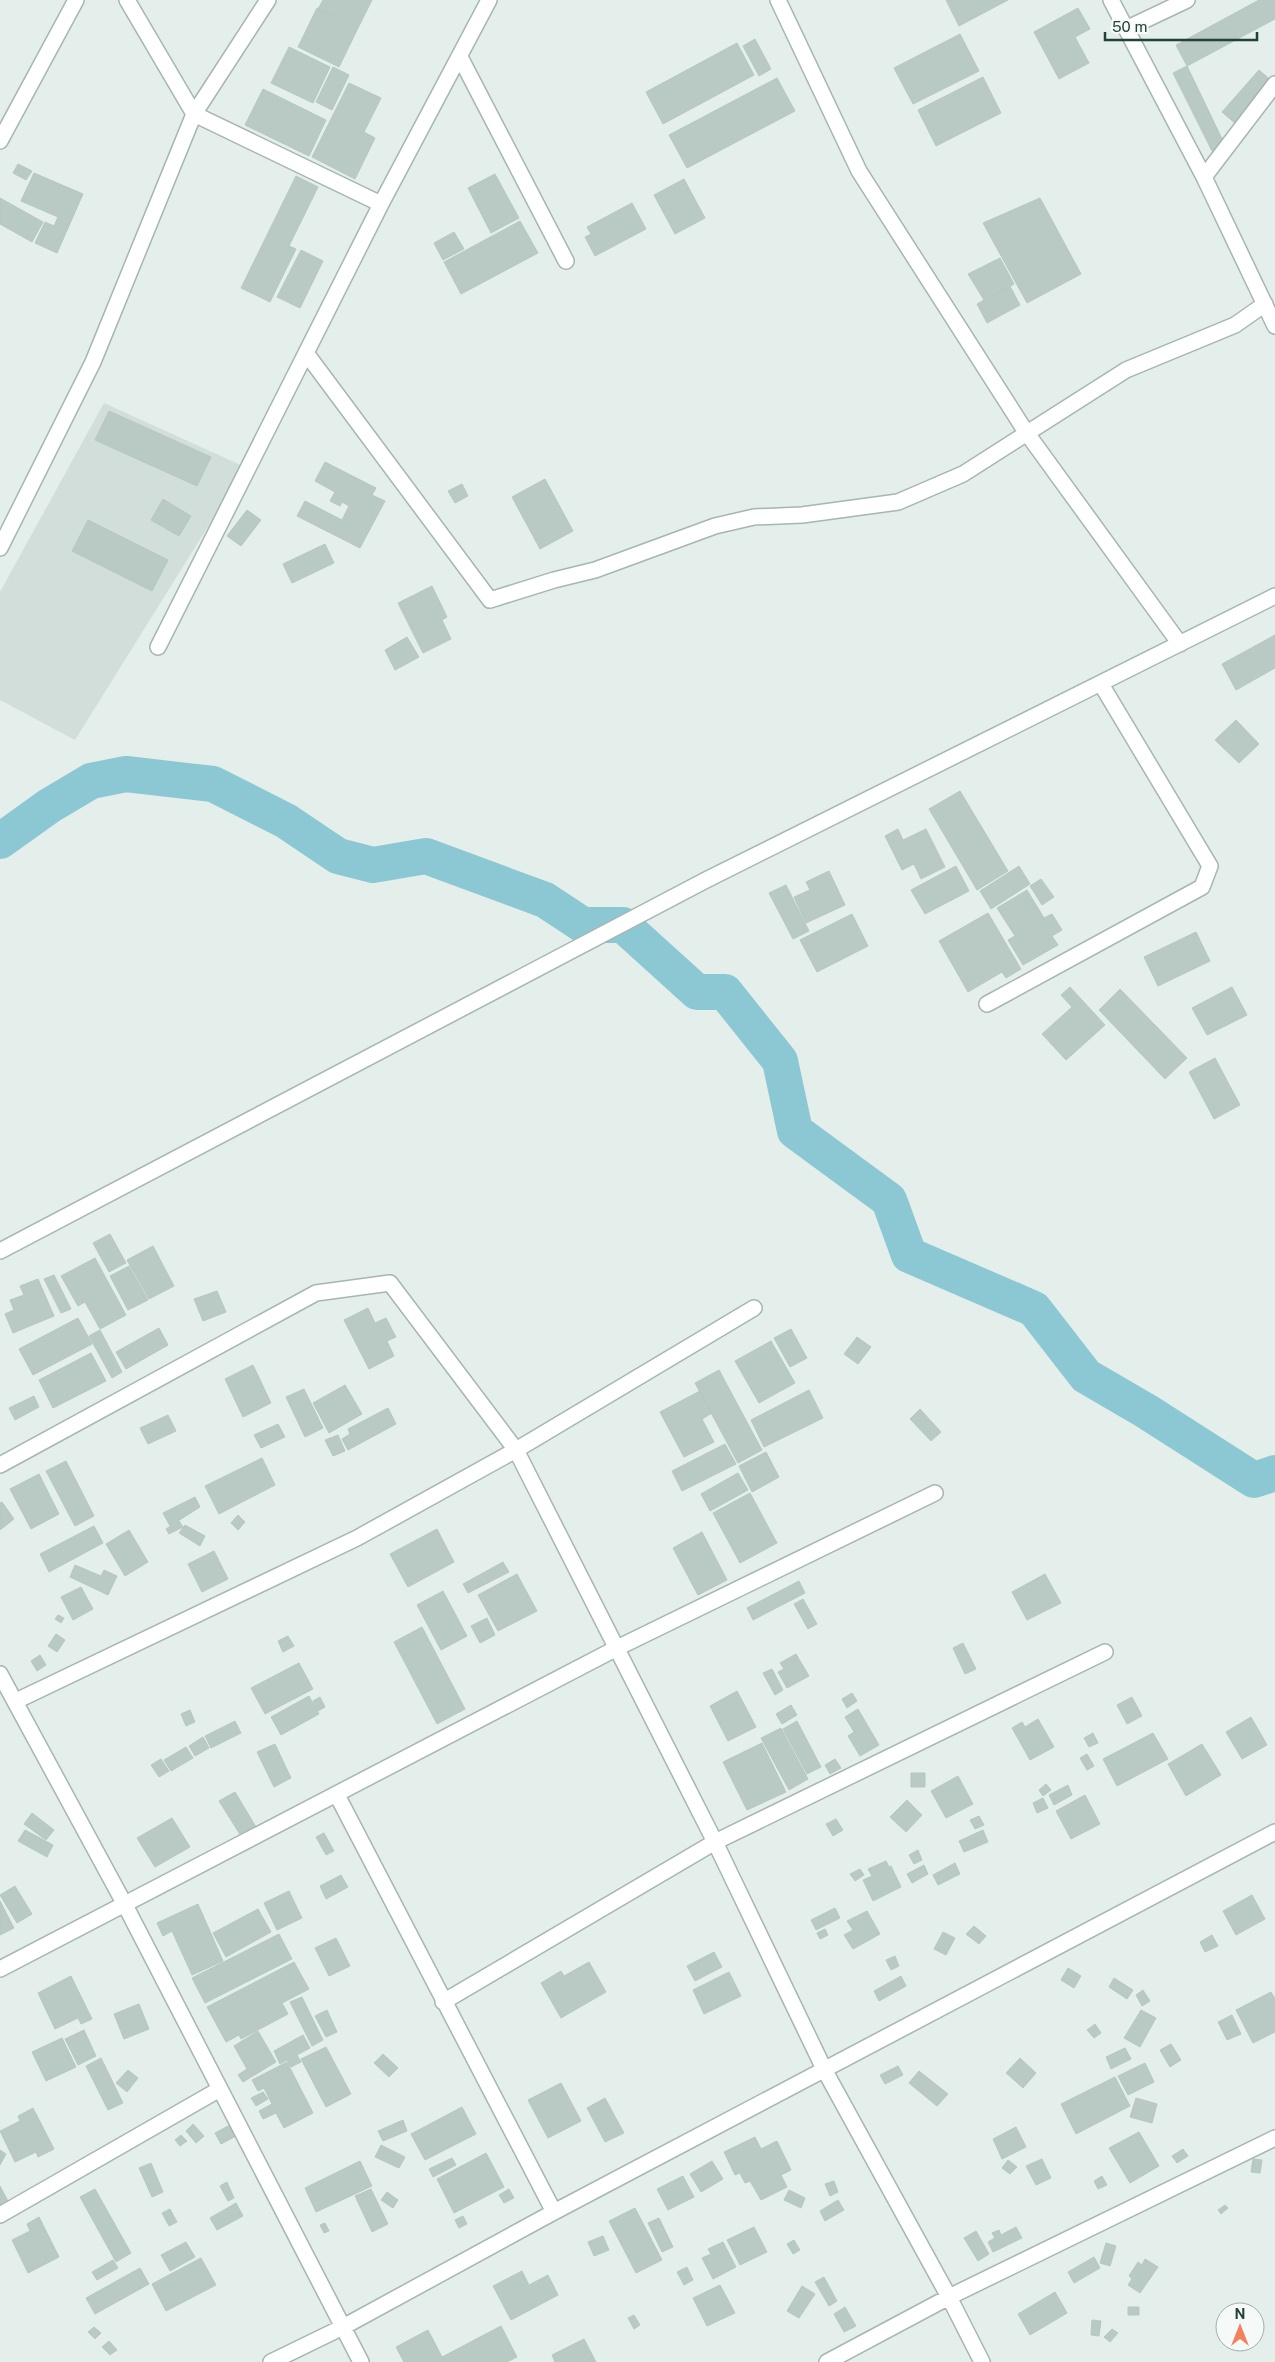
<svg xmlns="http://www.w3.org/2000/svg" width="1275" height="2362" font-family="'Public Sans',sans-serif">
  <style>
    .built { fill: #d2ded9 }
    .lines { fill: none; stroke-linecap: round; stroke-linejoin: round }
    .river { stroke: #8cc8d4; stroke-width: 36 }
    .building { fill: #b9c9c3; stroke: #b6c8c1 }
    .minor-casing { stroke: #a6b6b1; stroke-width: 18 }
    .minor { stroke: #fff; stroke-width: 15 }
  </style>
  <rect width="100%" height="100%" fill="#e4eeea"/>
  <path class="built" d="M104 403 245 467 75 740 0 700V592Z"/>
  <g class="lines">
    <path class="river" d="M0 841 49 806 91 781 126 774 213 784 286 821 338 856 373 865 426 856 545 900 583 925H623L697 992H725L780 1061 795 1131 889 1200 909 1255 1034 1309 1086 1376 1146 1411 1254 1480 1275 1473"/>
  </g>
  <path class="building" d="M323 0H372L358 28 318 9Z
    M946 0H1008L959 26Z
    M1259 0H1275V19L1187 66 1176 45Z
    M317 8 358 28 339 67 298 47Z
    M1078 8 1090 29 1075 37 1089 63 1059 79 1034 32Z
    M960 34 979 71 913 104 894 68Z
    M755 39 771 69 759 76 743 46Z
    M737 43 754 75 663 124 646 92Z
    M289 47 330 67 313 103 271 83Z
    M1187 66 1225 145 1212 151 1173 73Z
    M333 67 349 75 332 110 316 102Z
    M1259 70 1274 83 1237 125 1222 112Z
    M983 77 1001 113 936 146 918 110Z
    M777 78 795 111 687 168 669 135Z
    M349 83 381 98 364 132 375 138 355 179 312 157Z
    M263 89 326 120 309 156 245 125Z
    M18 164 32 171 26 180 13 173Z
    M34 173 83 194 57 253 35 243 45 222 54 226 58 217 21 201Z
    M495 174 519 218 491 233 468 188Z
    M296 176 318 187 289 246 296 249 270 302 241 288Z
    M684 179 705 218 675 234 654 195Z
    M0 198 43 222 32 242 0 224Z
    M1040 198 1081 274 1027 303 983 223Z
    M632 203 646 229 595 256 585 237 591 234 587 227Z
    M520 221 538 253 461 294 444 262Z
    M454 232 464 249 443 260 434 243Z
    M301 250 323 261 300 308 277 297Z
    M1000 258 1014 284 984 300 968 274Z
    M1010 286 1020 305 987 323 977 304Z
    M109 411 211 457 197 486 95 440Z
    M325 462 376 488 372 495 385 501 360 548 297 516 305 501 342 520 349 506 342 502 340 506 330 501 335 492 315 481Z
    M545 479 573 531 540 549 512 497Z
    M462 484 468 496 455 503 448 491Z
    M163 499 191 516 179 536 151 520Z
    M247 510 261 520 241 546 227 536Z
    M88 520 168 560 152 591 72 551Z
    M325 544 334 563 292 583 283 564Z
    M432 586 447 617 442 620 451 639 423 653 398 603Z
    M1275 635V668L1236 690 1222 664Z
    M407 637 419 657 395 670 385 650Z
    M1236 720 1259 744 1239 763 1215 740Z
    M960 791 1008 871 977 890 929 809Z
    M898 829 903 840 926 829 945 867 921 879 914 864 902 870 885 836Z
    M956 866 969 891 925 914 911 890Z
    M1019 866 1030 884 991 909 980 891Z
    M829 871 845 905 806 923 794 897 810 890 806 882Z
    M1041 879 1054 897 1042 905 1030 886Z
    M786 885 809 931 793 939 769 893Z
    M1027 890 1044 918 1052 914 1062 930 1052 936 1058 945 1023 965 1008 940 1015 936 997 908Z
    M988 913 1021 969 1006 978 1002 972 968 992 939 941Z
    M852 914 868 946 817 972 800 940Z
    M1196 932 1210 961 1158 986 1144 957Z
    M1070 987 1105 1025 1066 1060 1042 1034 1072 1007 1061 995Z
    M1232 987 1247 1015 1207 1035 1192 1008Z
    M1120 989 1187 1058 1165 1079 1099 1010Z
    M1215 1058 1240 1105 1214 1119 1189 1072Z
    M110 1234 126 1263 109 1272 93 1243Z
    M153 1246 174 1286 149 1299 127 1260Z
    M95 1258 126 1315 100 1329 85 1302 78 1306 61 1276Z
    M129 1266 148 1300 128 1310 110 1276Z
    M54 1275 71 1309 61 1313 44 1279Z
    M38 1279 54 1316 13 1333 5 1314 14 1310 10 1300 24 1295 20 1286Z
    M217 1291 226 1312 203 1321 194 1299Z
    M368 1308 375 1323 386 1318 396 1337 387 1341 394 1356 369 1369 344 1320Z
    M78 1318 92 1344 33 1375 19 1349Z
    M159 1328 168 1345 126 1369 116 1352Z
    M791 1329 807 1358 790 1367 774 1338Z
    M100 1330 122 1372 112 1378 89 1336Z
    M857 1337 871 1347 858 1364 844 1354Z
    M771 1341 795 1383 759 1403 735 1361Z
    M91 1353 106 1381 53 1408 39 1380Z
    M253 1365 271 1403 243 1417 225 1379Z
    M719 1370 762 1450 738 1463 695 1383Z
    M345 1385 362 1414 329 1433 313 1403Z
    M304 1389 323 1428 305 1437 286 1397Z
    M809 1390 823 1418 764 1447 751 1420Z
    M700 1391 712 1413 702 1419 714 1442 684 1457 660 1412Z
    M34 1396 39 1407 15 1420 9 1408Z
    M388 1408 396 1424 348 1450 342 1439 350 1434 348 1429Z
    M920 1409 941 1432 931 1441 910 1419Z
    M168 1415 176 1431 148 1444 140 1428Z
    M278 1424 285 1437 261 1448 254 1435Z
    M338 1435 345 1451 333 1456 325 1440Z
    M725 1444 736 1464 682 1491 672 1471Z
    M766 1452 779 1477 752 1492 739 1466Z
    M262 1458 275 1485 219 1514 205 1486Z
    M66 1461 94 1516 75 1526 46 1471Z
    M738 1473 748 1490 710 1511 701 1494Z
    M39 1474 59 1514 31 1529 10 1489Z
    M750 1493 777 1543 740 1563 713 1513Z
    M195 1497 200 1507 170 1526 163 1513Z
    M2 1502 14 1519 0 1530V1503Z
    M238 1515 245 1522 238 1530 231 1523Z
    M179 1521 183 1527 169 1534 166 1529Z
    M185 1525 205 1536 200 1546 179 1533Z
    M94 1526 103 1543 49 1572 40 1554Z
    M437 1529 454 1562 408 1587 390 1554Z
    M129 1530 148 1562 125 1576 106 1544Z
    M702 1532 727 1580 698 1595 673 1548Z
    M214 1551 228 1579 202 1592 188 1564Z
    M503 1562 509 1572 468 1593 463 1584Z
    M75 1565 101 1576 104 1570 117 1576 108 1595 70 1577Z
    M517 1574 537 1611 498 1631 478 1595Z
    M1045 1574 1061 1603 1027 1620 1012 1592Z
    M799 1581 805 1593 753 1620 747 1608Z
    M81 1587 93 1609 73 1620 61 1597Z
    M443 1591 467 1636 441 1650 417 1605Z
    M803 1599 817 1624 808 1629 794 1604Z
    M58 1615 64 1618 61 1623 55 1619Z
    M487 1618 495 1635 480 1643 471 1626Z
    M422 1627 465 1709 437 1724 394 1642Z
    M56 1634 65 1640 57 1652 48 1646Z
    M288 1636 294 1646 283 1652 278 1641Z
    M963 1643 976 1669 965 1674 953 1648Z
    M796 1654 809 1676 787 1688 778 1672 784 1669 780 1663Z
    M40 1655 46 1665 37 1671 31 1661Z
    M299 1663 313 1689 265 1714 251 1688Z
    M772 1669 783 1690 775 1695 763 1673Z
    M737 1691 756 1727 728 1741 710 1706Z
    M852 1693 857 1701 847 1708 842 1699Z
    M309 1696 319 1714 281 1735 271 1717Z
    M320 1697 325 1707 318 1711 313 1701Z
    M1132 1697 1142 1716 1127 1724 1117 1705Z
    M791 1705 797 1715 782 1724 776 1714Z
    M858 1709 879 1745 860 1756 848 1736 854 1732 845 1717Z
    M190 1710 195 1722 186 1726 181 1714Z
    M1251 1717 1267 1745 1242 1759 1226 1732Z
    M1038 1719 1054 1747 1030 1760 1012 1728 1022 1722 1025 1727Z
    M235 1721 241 1733 211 1748 205 1736Z
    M797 1721 821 1767 807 1774 783 1729Z
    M781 1728 808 1779 789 1790 761 1738Z
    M1093 1733 1098 1743 1089 1747 1084 1738Z
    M1153 1733 1168 1759 1117 1786 1103 1759Z
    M203 1737 209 1748 195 1756 189 1746Z
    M762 1743 786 1792 747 1810 723 1762Z
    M275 1744 291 1778 274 1787 257 1752Z
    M1202 1744 1221 1775 1186 1796 1168 1764Z
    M186 1747 193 1758 171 1771 164 1760Z
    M1087 1754 1094 1766 1087 1770 1080 1758Z
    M161 1759 169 1771 159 1777 151 1765Z
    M835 1759 841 1768 830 1774 825 1765Z
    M911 1773H925V1787H911Z
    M958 1776 973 1804 946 1818 931 1791Z
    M1046 1784 1051 1790 1043 1796 1039 1790Z
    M1068 1785 1072 1795 1054 1805 1049 1795Z
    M235 1792 256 1827 241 1836 219 1801Z
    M1085 1795 1100 1824 1071 1839 1056 1811Z
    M1043 1798 1048 1808 1037 1813 1033 1803Z
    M907 1800 922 1815 906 1832 890 1817Z
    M32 1813 54 1830 46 1840 24 1824Z
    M979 1816 984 1825 975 1829 970 1820Z
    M172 1818 190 1847 155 1867 137 1838Z
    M836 1819 843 1830 833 1836 826 1824Z
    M25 1830 53 1845 47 1857 18 1841Z
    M983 1830 988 1842 964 1852 959 1841Z
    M324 1833 334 1851 326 1855 316 1837Z
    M918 1850 922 1860 914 1864 909 1855Z
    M886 1861 889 1867 891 1866 901 1887 873 1901 863 1880 872 1876 868 1869Z
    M955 1863 960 1874 938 1885 933 1875Z
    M924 1865 928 1874 912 1883 907 1874Z
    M860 1869 864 1875 855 1881 850 1874Z
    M341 1875 348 1887 326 1899 320 1886Z
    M15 1886 32 1914 17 1923 0 1895Z
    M289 1891 302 1918 277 1930 264 1903Z
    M1252 1895 1265 1919 1236 1935 1223 1911Z
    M0 1901 14 1928 0 1935Z
    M198 1904 223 1961 192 1975 172 1931 163 1936 157 1923Z
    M835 1908 840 1918 816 1930 811 1920Z
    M258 1909 271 1932 226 1957 213 1933Z
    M867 1911 880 1934 853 1949 844 1935 853 1930 847 1921Z
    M974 1926 986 1936 979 1944 966 1934Z
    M825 1929 828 1935 820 1939 817 1933Z
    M943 1932 955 1938 946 1955 934 1949Z
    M279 1934 292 1959 205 2003 192 1978Z
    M1212 1935 1218 1946 1205 1952 1200 1942Z
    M336 1938 350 1966 329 1976 315 1948Z
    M714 1952 722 1967 695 1981 687 1966Z
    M895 1956 899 1966 891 1970 886 1960Z
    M294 1962 309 1989 282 2003 288 2014 241 2039 239 2035 226 2042 207 2007Z
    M589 1962 606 1992 561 2018 541 1983 561 1971 564 1976Z
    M1068 1968 1081 1976 1074 1988 1061 1980Z
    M729 1972 741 1996 704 2014 693 1990Z
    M71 1976 92 2019 81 2024 78 2018 55 2029 38 1993Z
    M901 1976 906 1986 879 2001 874 1991Z
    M1114 1978 1133 1990 1127 1999 1109 1987Z
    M1143 1990 1150 2001 1142 2006 1136 1995Z
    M1271 1992 1275 1999V2032L1253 2043 1236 2010Z
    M302 1997 323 2040 312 2046 290 2002Z
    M139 2004 149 2029 124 2039 114 2014Z
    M327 2010 337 2032 326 2037 315 2016Z
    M1141 2010 1156 2018 1140 2047 1124 2038Z
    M1232 2015 1241 2034 1227 2040 1218 2022Z
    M1095 2024 1101 2033 1094 2038 1087 2030Z
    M84 2030 96 2056 78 2065 65 2039Z
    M258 2031 276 2062 243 2082 238 2075 247 2069 234 2046Z
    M303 2035 310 2048 297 2055 301 2062 291 2067 287 2060 280 2064 274 2051Z
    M62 2038 76 2067 46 2081 32 2052Z
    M1171 2044 1181 2060 1170 2067 1160 2050Z
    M326 2047 351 2094 326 2107 301 2059Z
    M1125 2048 1131 2059 1111 2069 1106 2057Z
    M383 2054 398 2068 389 2077 374 2063Z
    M101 2058 123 2103 108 2110 86 2066Z
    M1020 2058 1036 2073 1023 2088 1006 2073Z
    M287 2062 313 2113 284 2128 276 2113 263 2119 259 2111 272 2104 264 2088 258 2091 252 2080Z
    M1145 2063 1154 2082 1128 2095 1118 2076Z
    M898 2066 903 2075 885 2084 880 2075Z
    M128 2070 138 2078 127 2092 116 2083Z
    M919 2071 948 2094 937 2106 909 2083Z
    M1115 2077 1130 2106 1076 2134 1061 2104Z
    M561 2083 581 2121 548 2138 528 2100Z
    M263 2092 268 2099 256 2106 251 2098Z
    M605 2098 624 2133 605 2142 587 2108Z
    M1136 2098 1157 2104 1152 2123 1130 2117Z
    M462 2107 476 2134 425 2160 411 2134Z
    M33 2108 54 2149 38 2157 36 2152 15 2162 0 2131 20 2121 18 2116Z
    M403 2120 407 2131 383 2141 378 2131Z
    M193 2124 204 2136 196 2143 186 2131Z
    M232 2124 238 2135 221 2144 215 2133Z
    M1016 2127 1026 2147 1002 2159 993 2139Z
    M1139 2132 1159 2166 1130 2183 1109 2148Z
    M181 2135 187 2141 180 2146 175 2140Z
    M755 2137 761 2149 777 2141 791 2170 781 2175 787 2187 761 2200 750 2181 745 2183 740 2173 735 2175 724 2152Z
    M381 2145 405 2157 399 2168 375 2157Z
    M1183 2149 1188 2156 1177 2163 1172 2156Z
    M0 2150 6 2154 0 2165Z
    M486 2153 504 2187 454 2213 437 2179Z
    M452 2158 456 2165 433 2177 429 2169Z
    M1042 2159 1051 2178 1036 2185 1026 2166Z
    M1253 2159 1262 2160 1260 2173 1251 2172Z
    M1008 2160 1017 2167 1010 2174 1002 2168Z
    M360 2161 372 2186 316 2212 305 2188Z
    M712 2161 723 2179 701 2192 690 2174Z
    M151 2163 163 2192 152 2197 139 2168Z
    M683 2176 694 2197 668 2210 657 2189Z
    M1102 2176 1107 2185 1098 2189 1094 2181Z
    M834 2181 838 2192 830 2196 825 2184Z
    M227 2182 234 2198 228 2201 220 2186Z
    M0 2186 9 2203 0 2207Z
    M95 2189 131 2253 116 2262 80 2197Z
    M371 2189 388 2224 372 2232 355 2196Z
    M509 2189 514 2198 504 2203 499 2195Z
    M789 2190 805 2198 801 2208 784 2200Z
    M387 2192 398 2200 393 2208 381 2200Z
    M838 2200 844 2210 825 2221 820 2211Z
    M236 2203 243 2216 217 2230 210 2218Z
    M1225 2205 1228 2208 1221 2214 1218 2210Z
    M635 2208 662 2260 636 2273 609 2221Z
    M170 2209 177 2222 169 2226 162 2213Z
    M463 2216 467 2224 459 2228 455 2220Z
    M39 2217 59 2257 28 2273 12 2240 30 2231 27 2224Z
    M659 2218 673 2247 662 2252 648 2223Z
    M325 2223 329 2231 324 2233 320 2225Z
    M754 2227 767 2252 740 2265 727 2240Z
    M1016 2227 1022 2238 993 2252 988 2242 995 2238 992 2233 999 2230 1001 2235Z
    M976 2231 989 2254 978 2261 964 2238Z
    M603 2236 609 2250 594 2256 588 2242Z
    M794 2240 800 2250 793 2254 787 2244Z
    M186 2242 195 2257 170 2271 161 2255Z
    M723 2242 736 2267 713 2279 702 2258 711 2254 708 2249Z
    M1106 2243 1116 2246 1110 2266 1100 2263Z
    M1094 2257 1100 2268 1074 2283 1068 2272Z
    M201 2258 216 2285 166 2311 152 2284Z
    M1145 2259 1158 2267 1140 2293 1128 2285 1132 2279 1129 2276 1138 2262 1142 2265Z
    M113 2260 118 2268 97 2280 92 2272Z
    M687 2267 693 2280 684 2285 677 2272Z
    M140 2268 149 2284 95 2314 86 2298Z
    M522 2271 529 2285 548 2275 558 2295 511 2320 493 2286Z
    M824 2277 837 2301 829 2306 815 2282Z
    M720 2285 735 2313 707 2326 693 2298Z
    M802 2286 815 2294 799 2318 787 2311Z
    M1055 2292 1067 2313 1030 2335 1018 2314Z
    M845 2307 856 2326 844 2332 834 2314Z
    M1128 2307H1139V2315H1128Z
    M634 2315 640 2325 634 2329 628 2318Z
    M1092 2320 1101 2321 1099 2336 1091 2335Z
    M501 2326 517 2357 507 2362H404L396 2347 428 2330 442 2357Z
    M94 2327 101 2333 95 2339 88 2332Z
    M1112 2329 1118 2333 1110 2342 1104 2337Z
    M584 2339 596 2362H555L552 2355Z
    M109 2341 117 2350 110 2355 102 2347Z"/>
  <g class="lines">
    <defs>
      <path id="minor" d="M127 0 194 114 381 204
        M778 0 859 171 1026 432 1180 644
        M1111 0 1204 177 1275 326
        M1126 29 1187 0
        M460 57 566 261
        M0 141 76 0
        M1204 177 1275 84
        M306 353 490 600 554 580 595 570 715 526 754 517 802 515 898 502 963 474 1126 370 1235 325 1265 304
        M0 548 93 362 194 114 268 0
        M158 647 381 204 489 0
        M987 1004 1202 887 1210 866 1101 684
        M0 1251 706 880 1275 596
        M0 1465 316 1293 390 1283 516 1450 715 1842 825 2071 949 2297 982 2362
        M0 1674 124 1903 361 2362
        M16 1701 357 1538 516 1450 754 1308
        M337 1795 554 2212
        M0 1969 617 1648 935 1493
        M443 2002 715 1842 1105 1652
        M0 2215 220 2089
        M271 2362 343 2327 554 2212 1275 1832
        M827 2362 949 2297 1275 2138"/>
    </defs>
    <use href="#minor" class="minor-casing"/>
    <use href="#minor" class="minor"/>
  </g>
  <g transform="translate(1240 2327)"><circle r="24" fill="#f5faf8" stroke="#a1b0ac"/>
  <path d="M0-4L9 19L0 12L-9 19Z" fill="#f5815c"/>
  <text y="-8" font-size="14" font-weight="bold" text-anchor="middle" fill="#234039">N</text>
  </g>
  <path d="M1105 32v8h152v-8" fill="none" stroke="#234039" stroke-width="2.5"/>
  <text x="1112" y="32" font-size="15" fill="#234039" stroke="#f5faf8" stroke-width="4" paint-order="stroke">50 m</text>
</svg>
